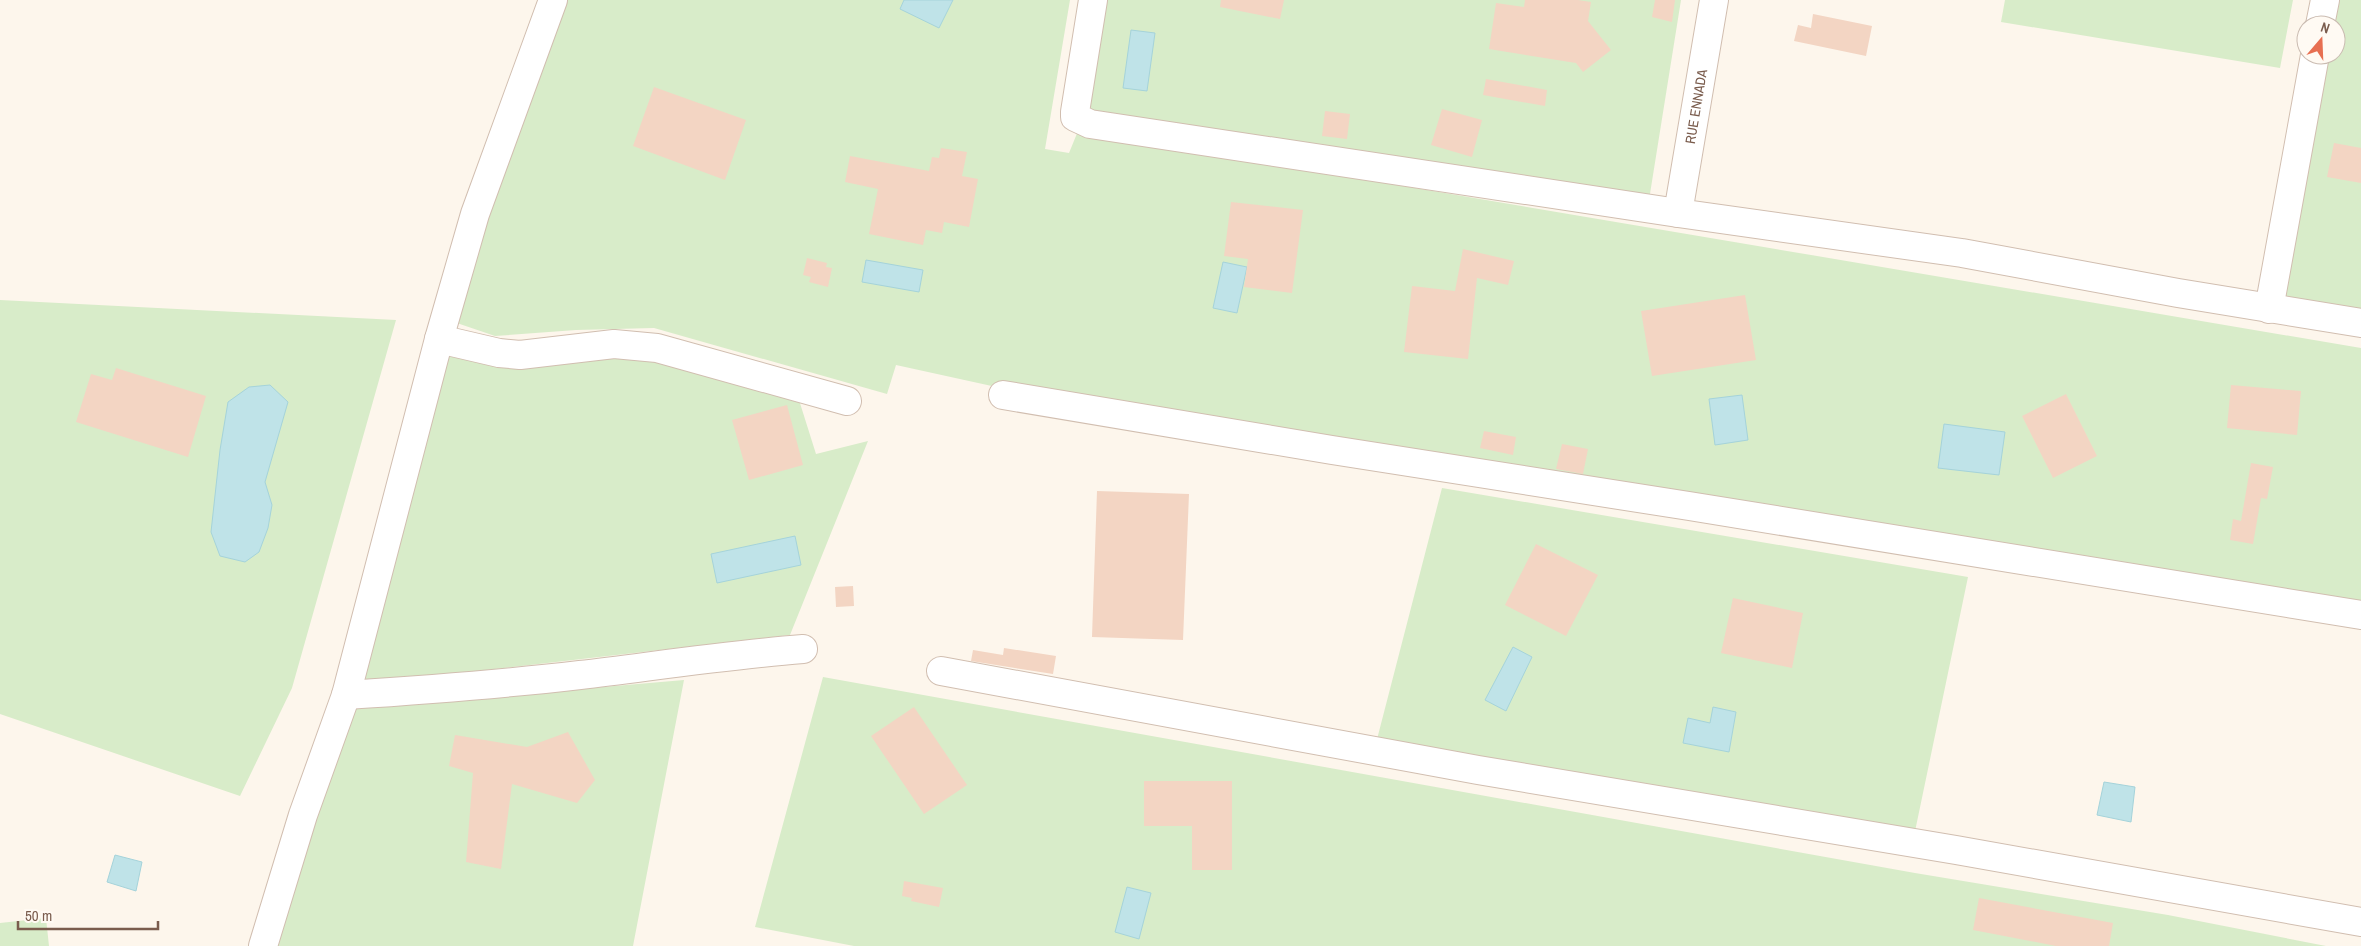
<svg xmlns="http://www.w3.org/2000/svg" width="2361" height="946" font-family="'Archivo Narrow',sans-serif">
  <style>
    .green { fill: #d8ecc9 }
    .water { fill: #bfe3e8; stroke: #a5d3da }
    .building { fill: #f3d5c3 }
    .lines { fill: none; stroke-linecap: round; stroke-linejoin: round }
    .minor-casing { stroke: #d1beb0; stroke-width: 30 }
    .minor { stroke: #fff; stroke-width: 28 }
    .labels { text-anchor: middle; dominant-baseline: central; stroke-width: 4; stroke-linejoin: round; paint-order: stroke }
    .street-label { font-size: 14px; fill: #7a5c4d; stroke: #fffaf3 }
  </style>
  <rect width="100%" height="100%" fill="#fdf6ec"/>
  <path class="green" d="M560 0H1070L1045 149 1069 153 1078 131 2361 348V612L1037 396 896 365 887 394 654 328 576 330 495 336 451 321Z
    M1098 0H1681L1649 200 1078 110Z
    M2005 0H2293L2280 68 2001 22Z
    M2327 0H2361V316L2275 302 2317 55H2336V25H2322Z
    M0 300 396 320 292 688 240 796 0 714Z
    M445 350 635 352 799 400 816 454 868 441 790 635 356 685Z
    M1442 488 1968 577 1913 841 1375 747Z
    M823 677 1915 873 2168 915 2326 946H854L755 927Z
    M684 680 633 946H261L347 709Z
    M46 918 49 946H0V923Z"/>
  <path class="water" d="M904 0H953L939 28 900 9Z
    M1131 30 1155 33 1147 91 1123 88Z
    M866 260 923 270 919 292 862 282Z
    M1223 262 1247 267 1237 313 1213 308Z
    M270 385 288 402 265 482 272 505 268 528 259 552 245 562 220 556 211 532 220 450 228 402 249 387Z
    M1742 395 1748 440 1715 445 1709 399Z
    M1944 424 2005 432 1999 475 1938 468Z
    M795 536 801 565 717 583 711 554Z
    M1513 647 1532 657 1506 711 1485 700Z
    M1713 707 1736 712 1729 752 1683 743 1688 718 1710 723Z
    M2104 782 2135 787 2131 822 2097 815Z
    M115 855 142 862 136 891 107 882Z
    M1127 887 1151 893 1139 939 1115 932Z"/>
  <path class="building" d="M1221 0H1284L1280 19 1220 7Z
    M1525 0H1578L1591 2 1588 21 1611 50 1583 72 1576 63 1489 49 1496 3 1524 7Z
    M1655 0H1675L1672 22 1652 17Z
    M1813 14 1872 26 1866 56 1794 41 1798 25 1811 28Z
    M1486 79 1547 90 1545 106 1483 95Z
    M654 87 746 120 725 180 633 146Z
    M1442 109 1482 120 1472 157 1431 145Z
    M1325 111 1350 114 1347 139 1322 136Z
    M2334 143 2361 148V183L2327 177Z
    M941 148 967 152 962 176 978 179 969 227 944 222 942 233 926 230 923 245 869 234 878 189 845 182 850 156 929 171 932 157 939 158Z
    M1231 202 1303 210 1292 293 1244 287 1248 259 1224 256Z
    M1463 249 1514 261 1508 285 1477 278 1468 359 1404 352 1412 286 1455 291Z
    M807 258 827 263 826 267 832 268 828 287 809 282 811 277 803 275Z
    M1745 295 1756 360 1652 376 1641 311Z
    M116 368 206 396 188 457 76 422 91 374 112 380Z
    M2231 385 2301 391 2297 435 2227 428Z
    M2066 394 2097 456 2053 478 2022 416Z
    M787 405 803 465 749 480 732 420Z
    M1484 431 1516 437 1513 455 1480 448Z
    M1562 444 1588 449 1583 474 1556 469Z
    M2251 463 2273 467 2267 499 2261 498 2253 544 2230 540 2233 519 2241 521Z
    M1097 491 1189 494 1183 640 1092 637Z
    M1536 544 1598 575 1566 636 1505 605Z
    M853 586 854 606 836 607 835 587Z
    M1733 598 1803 613 1792 668 1721 653Z
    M1004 648 1056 656 1053 674 971 661 973 650 1003 655Z
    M914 707 967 785 924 814 871 736Z
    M568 732 595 780 577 803 512 784 501 869 466 862 473 773 449 766 455 735 527 747Z
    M1144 781H1232V870H1192V826H1144Z
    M904 881 943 888 939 907 911 901 912 898 902 896Z
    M1979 898 2113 923 2109 946H2056L1973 930Z"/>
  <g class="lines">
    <defs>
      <g id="minor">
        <path d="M1093 0 1075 112V117L1090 124 1678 213 1962 253 2178 293 2361 323"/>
        <path d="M2320 25 2325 0"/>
        <path id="s1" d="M1678 213 1714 0"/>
        <path d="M2269 309 2315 55"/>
        <path d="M439 339 499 353 520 355 614 344 657 348 847 401"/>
        <path d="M1003 395 1332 450 1689 506 2361 615"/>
        <path d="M941 671 1478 770 1956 850 2361 922"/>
        <path d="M346 695C425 690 503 684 580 675 655 666 728 655 803 649"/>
        <path d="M263 946 303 815 346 695 439 339 475 214 553 0"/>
      </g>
    </defs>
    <use href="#minor" class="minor-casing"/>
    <use href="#minor" class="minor"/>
  </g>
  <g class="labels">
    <g class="street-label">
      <text stroke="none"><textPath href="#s1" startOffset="108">RUE ENNADA</textPath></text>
    </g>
  </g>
  <g transform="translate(2321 40) rotate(19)"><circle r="24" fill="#fffaf3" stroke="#cabbb1"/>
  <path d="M0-4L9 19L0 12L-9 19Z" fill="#e76f51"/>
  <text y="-8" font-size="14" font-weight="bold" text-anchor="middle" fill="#7a5c4d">N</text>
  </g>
  <path d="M18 921v8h140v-8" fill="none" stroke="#7a5c4d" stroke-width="2.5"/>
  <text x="25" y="921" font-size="15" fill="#7a5c4d" stroke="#fffaf3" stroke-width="4" paint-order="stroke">50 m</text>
</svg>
